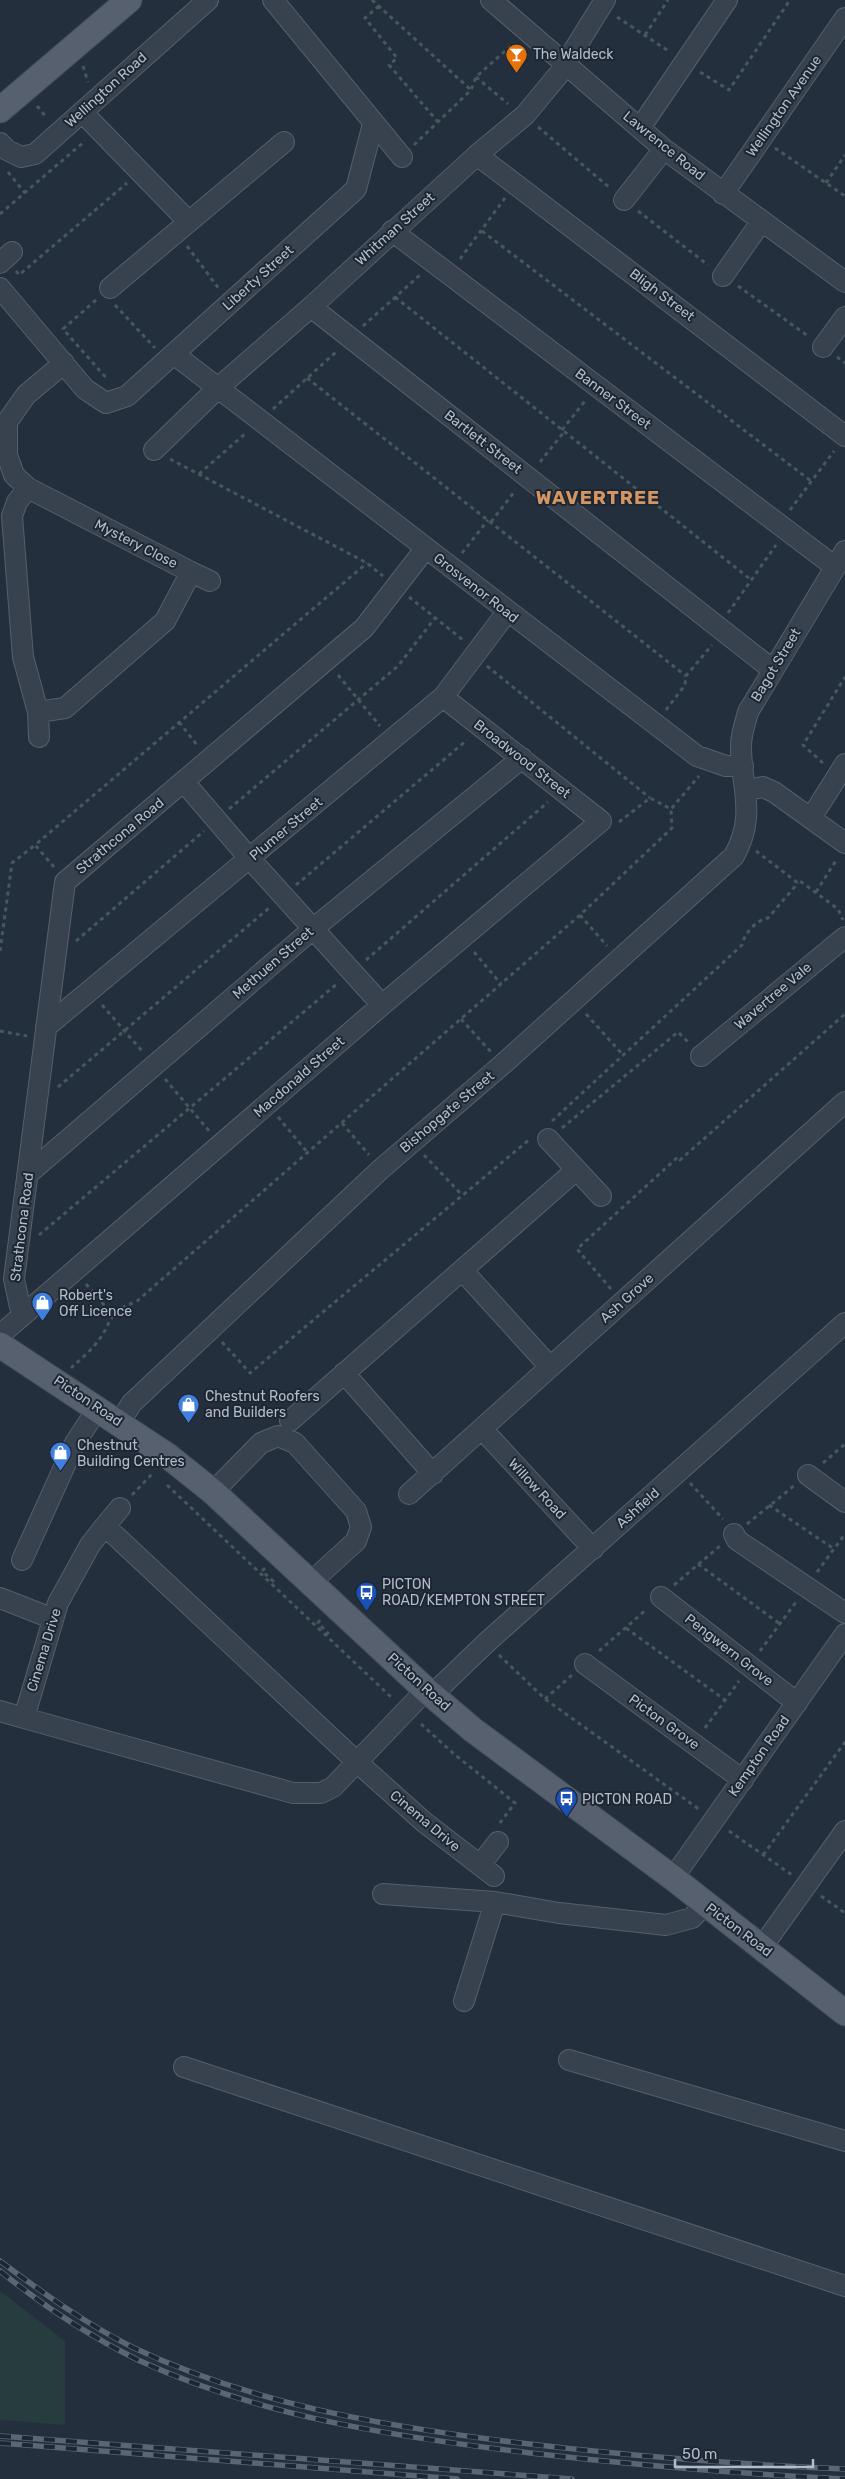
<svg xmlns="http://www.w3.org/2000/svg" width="845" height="2479" font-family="Rubik,sans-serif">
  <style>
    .green { fill: #263c3f }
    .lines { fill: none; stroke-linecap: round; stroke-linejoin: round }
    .minor-casing { stroke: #565f6c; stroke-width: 22 }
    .major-casing { stroke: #414a57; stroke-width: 27 }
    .path { stroke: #44595c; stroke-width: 3; stroke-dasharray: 4 4; stroke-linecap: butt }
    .minor { stroke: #38414e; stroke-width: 20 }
    .major { stroke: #56606e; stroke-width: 25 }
    .rail-casing { stroke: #5a6575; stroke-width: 5.5 }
    .rail { stroke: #1d2633; stroke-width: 4; stroke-dasharray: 11; stroke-linecap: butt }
    .labels { text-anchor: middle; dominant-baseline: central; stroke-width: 4; stroke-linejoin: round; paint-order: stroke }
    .poi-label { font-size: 14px; fill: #b4bcc9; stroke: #1d2633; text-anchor: start }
    .street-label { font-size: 14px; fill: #b4bcc9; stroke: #1d2633 }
    .district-label { font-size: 19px; font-weight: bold; letter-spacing: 1px; fill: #d59563; stroke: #1d2633 }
  </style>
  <rect width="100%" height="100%" fill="#242f3e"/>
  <path class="green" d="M0 2291 65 2341V2425L0 2420Z"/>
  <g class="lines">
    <defs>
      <path id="minor" d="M273 0 402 157
        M491 0 664 149 845 282
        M82 112 188 221
        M640 128 727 0
        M0 143 7 150 21 157 35 154 208 0
        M477 155 845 436
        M723 194 845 18
        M624 200 664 149
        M392 231 834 566
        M0 263 12 252
        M723 276 761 222
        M0 288 85 389 106 403 127 396 356 189 373 124
        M110 288 284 142
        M311 307 773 670
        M823 347 845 317
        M175 355 697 756 726 766H743
        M154 450 219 387 311 307 477 155 525 115 559 74 605 0
        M28 488 17 502 12 516 23 657 38 712 39 737
        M191 572 210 581
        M38 712 65 708 165 621 191 572 28 488 14 475 7 455V422L26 395 64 363
        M184 782 250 859 382 1005
        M747 790 763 787 774 792 845 843
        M811 818 845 764
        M46 1027 443 697 507 612
        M701 1056 845 937
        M548 1139 601 1196
        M28 1174 314 928 522 758
        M463 1271 550 1367
        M22 1316 14 1279 65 882 364 628 425 549
        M0 1335 382 1005 601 821 443 697
        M344 1373 433 1474
        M290 1421 575 1171
        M119 1423 132 1403 381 1169 503 1064 734 856C757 815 741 788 741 746 741 734 745 724 748 712L845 551
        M482 1429 593 1549
        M808 1475 845 1502
        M213 1492 261 1443 278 1436 295 1443 356 1511 361 1527 356 1541 310 1583
        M409 1494 845 1102
        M105 1526 120 1508
        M734 1534 737 1540 845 1613
        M22 1560 75 1443 98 1408
        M661 1597 797 1703
        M0 1598 51 1618
        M585 1664 743 1780
        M426 1690 333 1787 321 1793H293L24 1718 58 1603 90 1545 105 1526 358 1763 424 1822 494 1876
        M432 1695 486 1643 845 1323
        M0 1711 24 1718
        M480 1865 498 1842
        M673 1878 845 1634
        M383 1894 495 1902 559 1913 666 1925 692 1918 705 1904
        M762 1947 845 1831
        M464 2001 495 1902
        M569 2060 845 2141
        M184 2067 845 2286"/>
      <path id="major" d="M0 110 129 0
        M0 1345 168 1456 213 1492 426 1690 473 1730 673 1878 845 2013"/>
    </defs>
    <use href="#minor" class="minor-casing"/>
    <use href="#major" class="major-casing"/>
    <path class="path" d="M372 0 471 90
      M379 6 365 18 397 58 389 65 438 122
      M617 17 670 52
      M645 35 668 0
      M83 66 88 82
      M700 72 729 90 790 0
      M476 77 508 104
      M37 106 47 118
      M538 127 610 188
      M414 145 471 90 476 77 514 43
      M775 148 845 196
      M8 172 25 193
      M826 183 845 155
      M638 211 708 265
      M0 214 85 141
      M482 231 811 481
      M187 246 219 289
      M460 259 505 198
      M16 271 19 275 127 183
      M738 286 808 336
      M395 297 750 579
      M96 300 63 329 108 380
      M115 305 155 348
      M363 326 420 275
      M837 357 845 363
      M307 378 686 676
      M273 409 337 351
      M562 430 585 401
      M170 459 367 563 383 576
      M540 462 564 432
      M199 474 246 433
      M790 510 834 451
      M491 522 515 491
      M462 553 488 520
      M409 597 463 640
      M728 613 776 545
      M487 666 650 798
      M338 675 380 726
      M666 710 685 685 686 676 712 645
      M179 722 197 745
      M823 763 803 745 845 677
      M229 809 398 666 435 618
      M619 822 650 798 671 809 699 776
      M756 851 798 883 800 881 838 909 843 920
      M54 867 35 845 367 563
      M296 885 467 740
      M816 892 837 859
      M580 915 607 946
      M76 941 204 831
      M0 951 12 863 35 845
      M474 952 501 984
      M366 960 548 802
      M102 1005 142 1051
      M586 1014 624 1056
      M461 1019 491 1052
      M0 1031 27 1036
      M165 1079 210 1132
      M58 1087 269 908
      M278 1117 308 1153
      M552 1121 742 945C744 934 756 920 768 918L798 883
      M342 1123 369 1155
      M562 1128 678 1032 689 1043
      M424 1155 462 1195
      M39 1235 338 983
      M86 1284 112 1314
      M611 1289 577 1249 678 1157 680 1160 845 1014
      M222 1342 250 1373 530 1139
      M71 1368C81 1359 94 1348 101 1337 114 1316 110 1310 136 1302L580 915 672 828 671 809
      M823 1463 845 1444
      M690 1483 723 1519
      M167 1485 391 1697
      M132 1495 154 1472
      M769 1505 834 1549
      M747 1524 795 1485
      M698 1564 780 1624
      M265 1568 262 1571 273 1581 270 1583
      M817 1572 845 1534
      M674 1585 721 1545
      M320 1620 318 1623 328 1633 325 1635
      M626 1628 725 1700
      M599 1651 647 1609
      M760 1651 796 1602
      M499 1655 545 1699 700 1810
      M545 1699 572 1675
      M421 1724 454 1754 515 1803 499 1824
      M705 1728 739 1681
      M729 1831 792 1875
      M763 1855 845 1742
      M821 1896 845 1913"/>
    <use href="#minor" class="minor"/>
    <use href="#major" class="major"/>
    <defs>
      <path id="rail" d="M0 2261C43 2293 86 2324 134 2348 251 2403 377 2425 504 2441 617 2455 731 2464 845 2469
        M0 2271C42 2305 89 2336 138 2360 261 2417 397 2437 530 2453 635 2465 740 2474 845 2479
        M0 2436 572 2479
        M0 2443 457 2479"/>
    </defs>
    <use href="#rail" class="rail-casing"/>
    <use href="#rail" class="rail"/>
  </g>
  <defs>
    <symbol id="bar-pin" viewBox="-11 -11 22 30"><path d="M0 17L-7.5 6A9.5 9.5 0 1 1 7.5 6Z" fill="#e8710a" stroke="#1d2633"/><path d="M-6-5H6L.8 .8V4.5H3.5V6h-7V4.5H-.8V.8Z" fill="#fff"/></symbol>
    <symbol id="shop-pin" viewBox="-11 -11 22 30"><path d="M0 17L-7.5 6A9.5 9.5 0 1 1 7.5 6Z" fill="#3f7fe0" stroke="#1d2633"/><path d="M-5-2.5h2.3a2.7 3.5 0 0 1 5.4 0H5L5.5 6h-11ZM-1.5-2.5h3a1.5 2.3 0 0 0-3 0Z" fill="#fff"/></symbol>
    <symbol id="bus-pin" viewBox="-11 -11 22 30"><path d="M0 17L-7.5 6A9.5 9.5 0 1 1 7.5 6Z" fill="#1a4fb4" stroke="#1d2633"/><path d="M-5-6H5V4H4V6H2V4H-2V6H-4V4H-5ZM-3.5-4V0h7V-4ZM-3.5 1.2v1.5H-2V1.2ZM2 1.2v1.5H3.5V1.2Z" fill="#fff"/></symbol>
  </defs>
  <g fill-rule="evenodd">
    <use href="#bar-pin" x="504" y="42" width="25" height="34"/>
    <use href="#shop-pin" x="30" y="1290" width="25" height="34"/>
    <use href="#shop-pin" x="176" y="1392" width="25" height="34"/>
    <use href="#shop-pin" x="48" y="1440" width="25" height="34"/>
    <use href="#bus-pin" x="354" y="1580" width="25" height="34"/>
    <use href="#bus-pin" x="554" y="1786" width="25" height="34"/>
  </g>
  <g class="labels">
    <g class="poi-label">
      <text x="533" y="54">The Waldeck</text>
      <text x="59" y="1295">Robert's<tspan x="59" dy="16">Off Licence</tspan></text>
      <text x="205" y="1396">Chestnut Roofers<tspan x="205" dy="16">and Builders</tspan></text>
      <text x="77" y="1445">Chestnut<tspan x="77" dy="16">Building Centres</tspan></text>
      <text x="382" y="1584">PICTON<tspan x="382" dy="16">ROAD/KEMPTON STREET</tspan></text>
      <text x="582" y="1799">PICTON ROAD</text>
    </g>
    <g class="street-label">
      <text transform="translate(106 90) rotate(-42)">Wellington Road</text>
      <text transform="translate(784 106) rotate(-55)">Wellington Avenue</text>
      <text transform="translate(664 146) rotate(39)">Lawrence Road</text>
      <text transform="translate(395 229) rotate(-42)">Whitman Street</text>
      <text transform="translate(258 278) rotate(-42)">Liberty Street</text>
      <text transform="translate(662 295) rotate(37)">Bligh Street</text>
      <text transform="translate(613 399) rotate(37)">Banner Street</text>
      <text transform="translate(483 442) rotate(38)">Bartlett Street</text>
      <text transform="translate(136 544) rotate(27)">Mystery Close</text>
      <text transform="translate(476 588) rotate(38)">Grosvenor Road</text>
      <text transform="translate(776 665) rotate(-59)">Bagot Street</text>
      <text transform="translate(522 759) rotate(38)">Broadwood Street</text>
      <text transform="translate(286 829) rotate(-40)">Plumer Street</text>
      <text transform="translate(120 836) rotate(-40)">Strathcona Road</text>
      <text transform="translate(273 963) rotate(-41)">Methuen Street</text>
      <text transform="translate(773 996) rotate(-40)">Wavertree Vale</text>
      <text transform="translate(299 1077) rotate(-41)">Macdonald Street</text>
      <text transform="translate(447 1112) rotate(-40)">Bishopgate Street</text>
      <text transform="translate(22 1227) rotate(-83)">Strathcona Road</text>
      <text transform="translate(627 1298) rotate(-42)">Ash Grove</text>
      <text transform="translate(88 1401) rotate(34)">Picton Road</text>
      <text transform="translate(537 1489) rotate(47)">Willow Road</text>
      <text transform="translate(638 1508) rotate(-42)">Ashfield</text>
      <text transform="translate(44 1650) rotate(-73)">Cinema Drive</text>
      <text transform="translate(729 1650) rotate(38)">Pengwern Grove</text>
      <text transform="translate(419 1682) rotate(42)">Picton Road</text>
      <text transform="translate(664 1722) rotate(36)">Picton Grove</text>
      <text transform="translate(759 1756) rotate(-55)">Kempton Road</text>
      <text transform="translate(425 1821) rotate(40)">Cinema Drive</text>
      <text transform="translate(739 1930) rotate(37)">Picton Road</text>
    </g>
    <g class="district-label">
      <text x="598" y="497">WAVERTREE</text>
    </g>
  </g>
  <path d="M675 2459v8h138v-8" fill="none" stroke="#b4bcc9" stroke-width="2.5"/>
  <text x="682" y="2459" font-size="15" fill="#b4bcc9" stroke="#1d2633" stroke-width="4" paint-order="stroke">50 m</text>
</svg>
